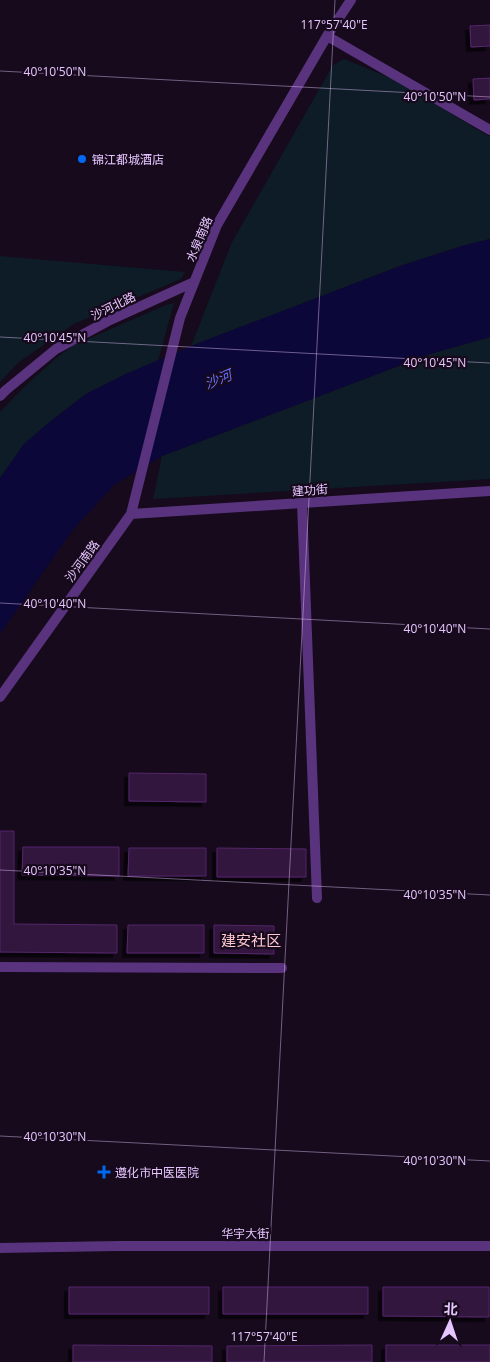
<svg xmlns="http://www.w3.org/2000/svg" width="490" height="1362" font-family="'Open Sans','Noto Sans SC',sans-serif">
  <style>
    .green { fill: #0d1c26 }
    .water { fill: #0c0739 }
    .building { fill: #31163e; stroke: #54276b; filter: url(#shadow) }
    .lines { fill: none; stroke-linecap: round; stroke-linejoin: round }
    .minor { stroke: #59337d; stroke-width: 10 }
    .tertiary { stroke: #59337d; stroke-width: 10 }
    .ticks { fill: none; stroke: #e7c6ff; stroke-width: 1; stroke-opacity: 0.45 }
    .poi-dot { fill: #0068f1; stroke: #160a1c; stroke-width: 2 }
    .labels { text-anchor: middle; dominant-baseline: central; stroke-width: 4.5; stroke-linejoin: round; paint-order: stroke }
    .poi-label { font-size: 12px; fill: #e7c6ff; stroke: #160a1c; text-anchor: start }
    .street-label { font-size: 12px; fill: #e7c6ff; stroke: #160a1c }
    .water-label { font-size: 14px; font-style: italic; fill: #656fff; stroke: #160a1c }
    .quarter-label { font-size: 15px; fill: #ffc8d1; stroke: #160a1c }
    .ticks-label { font-size: 12px; text-anchor: middle; fill: #e7c6ff; stroke: #160a1c; stroke-width: 4.5; stroke-linejoin: round; paint-order: stroke }
  </style>
  <defs>
    <filter id="shadow"><feDropShadow dx="-4.5" dy="4.5" stdDeviation="0" flood-color="#0009"/></filter>
  </defs>
  <rect width="100%" height="100%" fill="#160a1c"/>
  <path class="green" d="M344 59 393 79 490 137V239L462 246 400 266 191 346 232 242 333 65Z
    M0 256 185 272 181 279 74 324 19 362 0 382Z
    M174 303 158 361 126 374 86 394 51 421 24 444 0 478V412L23 388 55 359 72 346 166 305Z
    M490 337V479L153 499 162 456 430 354Z"/>
  <path class="water" d="M490 239V337L430 354 162 456 114 485 72 531 0 634V478L24 444 51 421 86 394 126 374 191 346 400 266 462 246Z"/>
  <path class="building" d="M490 25V46L471 47 470 26Z
    M490 78V99L474 100 473 79Z
    M129 773 206 774V802L129 801Z
    M0 831H14V924L117 925V953L0 952Z
    M23 847H119V876L22 875Z
    M129 848H206V876H128Z
    M217 848 306 849V877H217Z
    M128 925H204V953H127Z
    M214 925 274 926V954L214 953Z
    M69 1287H209V1314H69Z
    M223 1287H368V1314H223Z
    M383 1287H489V1317L383 1316Z
    M73 1345 212 1346V1362H73Z
    M372 1345V1362H227V1346Z
    M386 1345H490V1362H386Z"/>
  <g class="lines">
    <path class="minor" d="M302 503 317 898
      M0 967 282 968"/>
    <path class="tertiary" d="M327 36 490 130
      M0 396 6 390 56 349 108 321 194 282
      M131 514 490 491
      M0 697 131 514 180 318 217 225 327 36 351 0
      M0 1248 118 1246H490"/>
  </g>
  <path class="ticks" d="M0 71 490 97M0 337 490 363M0 603 490 629M0 870 490 895M0 1136 490 1161M264 1362 335 0"/>
  <g class="poi-dot">
    <circle cx="82" cy="159" r="5"/>
    <path d="M101.5 1164.5h5v5h5v5h-5v5h-5v-5h-5v-5h5z"/>
  </g>
  <g class="labels">
    <g class="poi-label">
      <text x="92" y="159">锦江都城酒店</text>
      <text x="115" y="1172">遵化市中医医院</text>
    </g>
    <g class="street-label">
      <text transform="translate(199 239) rotate(-67)">水泉南路</text>
      <text transform="translate(113 306) rotate(-26)">沙河北路</text>
      <text transform="translate(310 490) rotate(-4)">建功街</text>
      <text transform="translate(82 561) rotate(-54)">沙河南路</text>
      <text x="245" y="1233">华宇大街</text>
    </g>
    <g class="water-label">
      <text transform="translate(218 379) rotate(-22)">沙河</text>
    </g>
    <g class="quarter-label">
      <text x="251" y="940">建安社区</text>
    </g>
  </g>
  <g class="ticks-label">
    <text x="334" y="29">117°57'40"E</text>
    <text x="55" y="76">40°10'50"N</text>
    <text x="435" y="101">40°10'50"N</text>
    <text x="55" y="342">40°10'45"N</text>
    <text x="435" y="367">40°10'45"N</text>
    <text x="55" y="608">40°10'40"N</text>
    <text x="435" y="633">40°10'40"N</text>
    <text x="55" y="875">40°10'35"N</text>
    <text x="435" y="899">40°10'35"N</text>
    <text x="55" y="1141">40°10'30"N</text>
    <text x="435" y="1165">40°10'30"N</text>
    <text x="264" y="1341">117°57'40"E</text>
  </g>
  <g transform="translate(450 1322) rotate(3)" stroke="#160a1c" stroke-width="4" paint-order="stroke">
  <path d="M0-4L9 19L0 12L-9 19Z" fill="#e7c6ff"/>
  <text y="-8" font-size="14" font-weight="bold" text-anchor="middle" fill="#e7c6ff">北</text>
  </g>
</svg>
